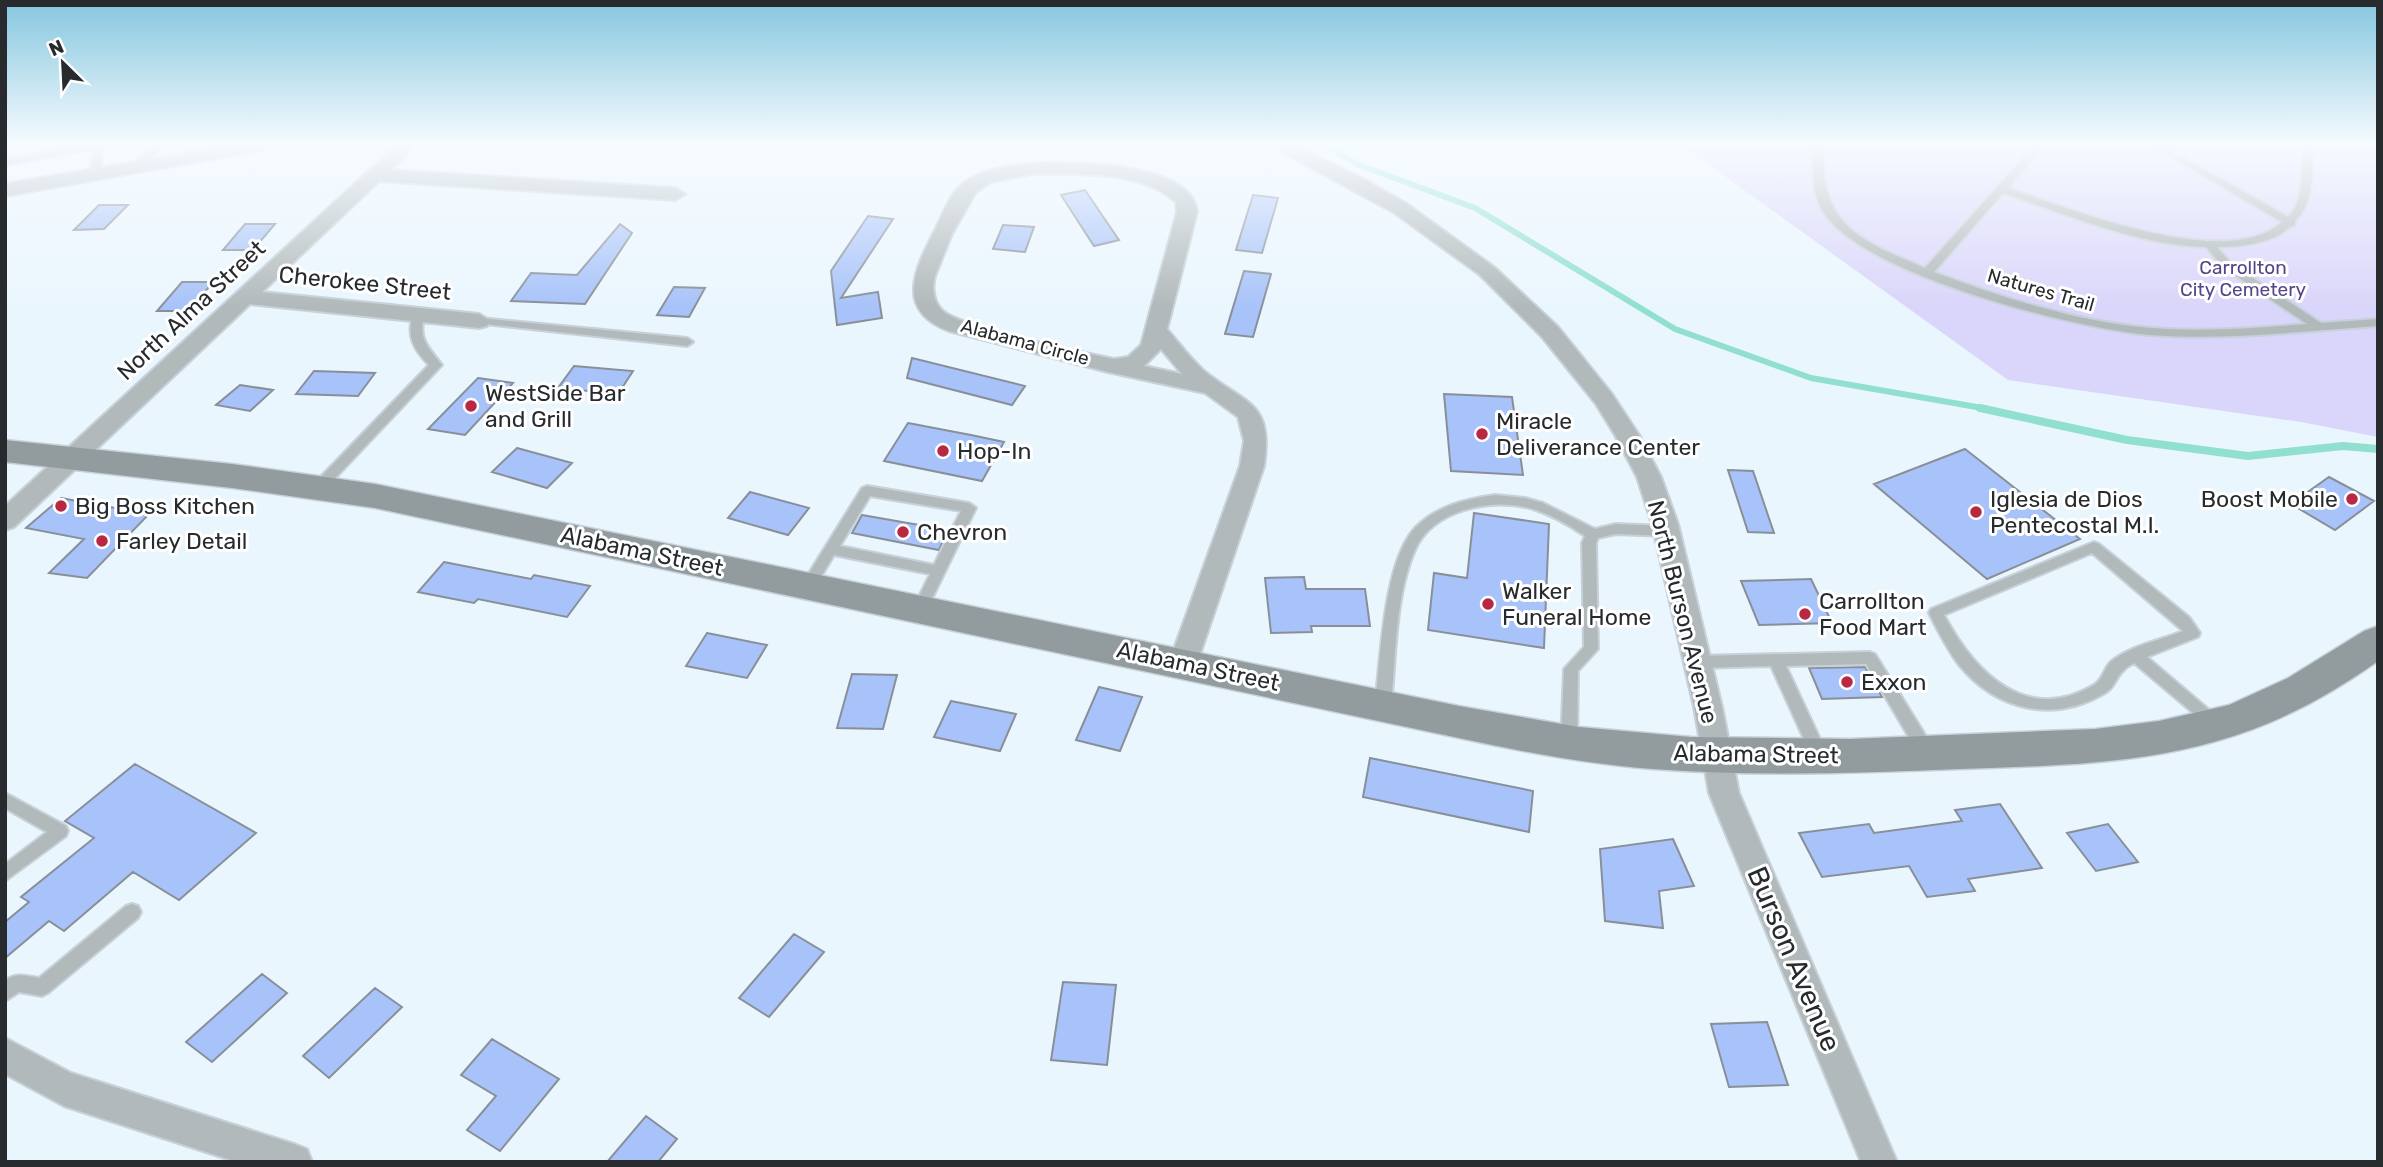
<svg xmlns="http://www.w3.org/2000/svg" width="2383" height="1167" font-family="Rubik,sans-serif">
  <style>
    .green { fill: #dad5fa }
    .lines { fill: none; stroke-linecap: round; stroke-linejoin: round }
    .stream-far1 { stroke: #91e0cf; stroke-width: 6 }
    .stream { stroke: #91e0cf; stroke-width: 8 }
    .building { fill: #a8c3f9; stroke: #898f99; stroke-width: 2 }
    .service-casing { stroke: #c7d1d9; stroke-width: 4 }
    .minor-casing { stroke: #c7d1d9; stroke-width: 4 }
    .secondary-casing { stroke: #c7d1d9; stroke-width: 3 }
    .service { fill: #b2b9ba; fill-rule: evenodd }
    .minor { fill: #b2b9ba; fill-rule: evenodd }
    .secondary { fill: #929c9e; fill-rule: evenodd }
    .poi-dot { fill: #b92842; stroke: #fff; stroke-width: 2.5 }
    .labels { text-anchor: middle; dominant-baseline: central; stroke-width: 6; stroke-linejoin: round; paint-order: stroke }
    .far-park-label { font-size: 19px; fill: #55458b; stroke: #fff }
    .far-street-label { font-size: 19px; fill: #272b2e; stroke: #fff }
    .street-label { font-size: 23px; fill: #272b2e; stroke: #fff }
    .poi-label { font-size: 23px; fill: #272b2e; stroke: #fff; text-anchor: start }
    .near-street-label { font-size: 28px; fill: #272b2e; stroke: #fff }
  </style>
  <rect width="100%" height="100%" fill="#eaf6fe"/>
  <path class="green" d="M1680 144H2378V437L2301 422 2008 380Z"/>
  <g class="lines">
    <path class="stream-far1" d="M1323 144 1357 164 1475 208 1675 329 1811 378 1988 409"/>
    <path class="stream" d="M1980 408 2127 440 2248 456 2343 446 2378 449"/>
  </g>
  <path class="building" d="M1085 190 1119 240 1094 246 1061 195Z
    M1253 195 1278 198 1262 253 1236 250Z
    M99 205H128L104 229 74 230Z
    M868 216 893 219 841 298 878 292 882 318 837 325 831 271Z
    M245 224H275L253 250H223Z
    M620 224 632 233 585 304 511 301 531 273 577 275Z
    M1003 225 1034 227 1025 252 993 249Z
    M1244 271 1271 274 1253 337 1225 334Z
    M182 282H213L189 311H157Z
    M674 287 705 288 689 317 657 315Z
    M912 358 1025 386 1012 405 907 378Z
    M574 366 633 371 618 394 558 388Z
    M314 371 375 373 358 396 296 394Z
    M478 378 513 383 465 435 428 429Z
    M240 385 273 390 250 411 216 405Z
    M1444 394 1512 397 1523 475 1451 471Z
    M908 423 971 435 1004 442 982 481 884 461Z
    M517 448 572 463 547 488 492 472Z
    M1965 449 2080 539 1987 579 1874 484Z
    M1728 470 1753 471 1774 533 1748 532Z
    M2329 477 2374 501 2335 530 2291 504Z
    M750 492 809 508 788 535 728 518Z
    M61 498 115 508 153 510 87 578 49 573 84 539 26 528Z
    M1474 513 1549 524 1544 648 1428 630 1434 573 1467 578Z
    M862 515 948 530 939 550 852 533Z
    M444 562 531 579 534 575 590 586 567 617 478 599 474 603 418 592Z
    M1304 577 1306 589H1365L1370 626H1311L1312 632 1271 633 1265 578Z
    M1811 579 1832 623 1759 625 1741 581Z
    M707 633 767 645 747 678 686 666Z
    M1865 667 1882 697 1822 699 1809 668Z
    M852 674 897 675 883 729 837 728Z
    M1099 687 1142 697 1120 751 1076 740Z
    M951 701 1016 714 1000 751 934 737Z
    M1370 758 1533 791 1529 832 1363 797Z
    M135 764 256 833 179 900 133 872 64 931 49 921 5 958V922L29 902 21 897 94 838 65 821Z
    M2000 804 2042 868 1968 879 1975 891 1927 897 1909 866 1822 877 1799 833 1869 824 1874 833 1962 821 1955 810Z
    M2108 824 2138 862 2096 871 2067 833Z
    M1673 839 1694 886 1659 891 1663 928 1605 921 1600 849Z
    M794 934 824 952 769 1017 739 998Z
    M262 974 287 993 212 1062 186 1042Z
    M1063 982 1116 985 1107 1065 1051 1060Z
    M375 988 402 1007 329 1078 303 1056Z
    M1767 1022 1788 1085 1729 1087 1711 1024Z
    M492 1039 559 1079 500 1151 467 1130 496 1096 461 1075Z
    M646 1116 677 1139 658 1162H607Z"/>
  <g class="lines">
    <defs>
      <path id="service" d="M91 144 104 145 99 176 90 174 94 149 5 165V159Z
        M157 144H168L146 160 143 169H135L134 167 139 157Z
        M1814 144H1824C1818 225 1859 240 1925 268L2036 144H2046L2008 188C2071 209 2226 273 2282 222L2149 144H2160L2288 217C2306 200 2301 167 2303 144H2313C2312 169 2315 203 2295 221V225C2287 227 2283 234 2275 237 2256 245 2237 247 2217 247L2232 264 2321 323 2378 319V326C2302 331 2226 341 2150 335 2074 328 1872 277 1826 216 1811 196 1812 168 1814 144ZM2003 193C2064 214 2141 246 2206 247L2224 268 2307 324C2256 328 2203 332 2152 328 2078 322 2003 298 1934 272Z
        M419 311 425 314C417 338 428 347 442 365L323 491H313L311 488 313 485 429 365C414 350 406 336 413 314Z
        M479 318 687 338 693 342 687 346 475 323V319Z
        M867 486 969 503 976 508 925 613H915L913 609 930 574 834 555 813 590H803L801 586 862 488ZM870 496 961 511 934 565 840 546Z
        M1495 495 1525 498 1543 503 1595 529 1616 524 1667 526 1674 531 1667 536 1616 534 1598 538 1596 543 1598 649 1578 671 1577 743 1574 748 1569 749 1564 748 1561 743 1564 669 1584 647 1582 543 1585 536C1569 525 1552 515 1533 509 1493 497 1433 509 1415 550 1395 595 1396 657 1391 705L1388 709 1383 711 1378 709 1375 705C1381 659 1383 561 1416 527 1437 506 1466 499 1495 495Z
        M2094 542 2099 544 2189 617 2200 633 2198 637 2147 657 2221 720 2224 724 2221 728 2216 730 2211 728 2134 663C2114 673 2118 686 2105 693 2053 724 1996 710 1959 665 1947 649 1938 631 1929 613L1931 609ZM2092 553 2183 631C2161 640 2133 645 2113 660 2104 666 2104 679 2094 685 2026 725 1975 673 1944 615Z
        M1870 652 1875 654 1932 746 1934 751 1932 756 1926 757 1920 756 1866 664 1786 666 1827 754 1825 759 1819 761 1813 759 1771 666 1697 668 1692 666 1690 662 1692 658 1697 656Z
        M5 793 66 826 68 831 66 836 5 881V864L47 832 5 808Z
        M132 904 138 906 141 912 138 918 48 993 42 996 19 992 5 1001V981C15 972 27 976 39 978L126 906Z"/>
      <path id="minor" d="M239 144H277L268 149 5 196V184Z
        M398 144H417L391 170 675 188 685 194 675 200 379 181 262 292 479 314 490 321 487 326 479 328 250 304 14 527 5 530V506Z
        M1267 144H1290L1360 177 1407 204 1494 267 1558 327 1612 394 1639 435 1661 477 1678 524 1722 707 1739 793 1897 1162H1861L1709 793 1694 707 1652 524 1637 477 1615 435 1596 404 1542 337 1480 275 1393 212Z
        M1033 163C1071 162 1192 161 1197 212L1167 329C1178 342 1190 358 1203 370 1245 405 1274 400 1264 466L1197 663 1193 671 1183 674 1173 671 1169 663 1240 466 1244 441 1238 417 1205 393 1108 372 949 331C893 310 916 267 936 228 943 213 951 192 965 182 985 168 1009 166 1033 163ZM1033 174C1078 174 1140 170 1176 202L1177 212 1141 345 1128 357 1114 359C1084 353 960 327 943 311 933 302 932 288 935 276L952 234 976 192 991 182ZM1161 349 1182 374 1144 366Z
        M5 1038 71 1073 294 1144 307 1149 312 1162H237L64 1106 5 1074Z"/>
      <path id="secondary" d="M5 440 232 464 375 484 1459 706 1579 727 1691 737 1850 739 2095 729 2159 721 2229 705 2288 678 2364 631 2378 626V661C2329 696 2275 725 2217 741 2133 765 2046 766 1960 769 1857 773 1755 777 1653 769 1587 764 1523 752 1459 738L375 508 232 488 5 462Z"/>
    </defs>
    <use href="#service" class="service-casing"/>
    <use href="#minor" class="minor-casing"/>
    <use href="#secondary" class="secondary-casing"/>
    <use href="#service" class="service"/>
    <use href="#minor" class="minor"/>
    <use href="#secondary" class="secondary"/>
  </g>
  <linearGradient id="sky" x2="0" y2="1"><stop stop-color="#85c6de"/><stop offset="0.47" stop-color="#f6fbff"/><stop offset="1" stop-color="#f6fbff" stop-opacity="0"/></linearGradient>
  <rect width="2383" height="307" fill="url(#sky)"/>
  <g class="poi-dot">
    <circle cx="471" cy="406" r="7"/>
    <circle cx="1482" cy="434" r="7"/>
    <circle cx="943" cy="451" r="7"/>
    <circle cx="2352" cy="499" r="7"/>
    <circle cx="61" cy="506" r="7"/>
    <circle cx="1976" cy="512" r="7"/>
    <circle cx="903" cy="532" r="7"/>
    <circle cx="102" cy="541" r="7"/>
    <circle cx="1488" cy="604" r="7"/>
    <circle cx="1805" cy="614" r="7"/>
    <circle cx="1847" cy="682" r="7"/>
  </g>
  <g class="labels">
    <g class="far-park-label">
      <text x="2243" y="267">Carrollton<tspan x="2243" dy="22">City Cemetery</tspan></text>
    </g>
    <g class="far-street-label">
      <text transform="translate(2041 290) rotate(16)">Natures Trail</text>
      <text transform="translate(1025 342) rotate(15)">Alabama Circle</text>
    </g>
    <g class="street-label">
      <text transform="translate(365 283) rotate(6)">Cherokee Street</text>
      <text transform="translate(191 310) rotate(-43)">North Alma Street</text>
      <text transform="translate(642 551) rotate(12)">Alabama Street</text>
      <text transform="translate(1683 612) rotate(76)">North Burson Avenue</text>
      <text transform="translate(1198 666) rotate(12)">Alabama Street</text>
      <text transform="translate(1756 754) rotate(1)">Alabama Street</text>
    </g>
    <g class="poi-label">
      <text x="485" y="393">WestSide Bar<tspan x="485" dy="26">and Grill</tspan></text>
      <text x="1496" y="421">Miracle<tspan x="1496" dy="26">Deliverance Center</tspan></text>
      <text x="957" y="451">Hop-In</text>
      <text x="1990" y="499">Iglesia de Dios<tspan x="1990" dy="26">Pentecostal M.I.</tspan></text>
      <text x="2338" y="499" text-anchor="end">Boost Mobile</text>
      <text x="75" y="506">Big Boss Kitchen</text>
      <text x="917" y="532">Chevron</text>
      <text x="116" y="541">Farley Detail</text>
      <text x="1502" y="591">Walker<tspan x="1502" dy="26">Funeral Home</tspan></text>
      <text x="1819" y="601">Carrollton<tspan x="1819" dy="26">Food Mart</tspan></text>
      <text x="1861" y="682">Exxon</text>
    </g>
    <g class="near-street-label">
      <text transform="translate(1794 959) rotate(67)">Burson Avenue</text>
    </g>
  </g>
  <rect width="2383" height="1167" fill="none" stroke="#272b2e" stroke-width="14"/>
  <g transform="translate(63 63) rotate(336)" stroke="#ffffff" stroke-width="5" paint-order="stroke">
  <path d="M0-5L12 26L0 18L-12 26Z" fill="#272b2e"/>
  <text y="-10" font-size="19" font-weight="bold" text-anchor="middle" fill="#272b2e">N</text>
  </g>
</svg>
